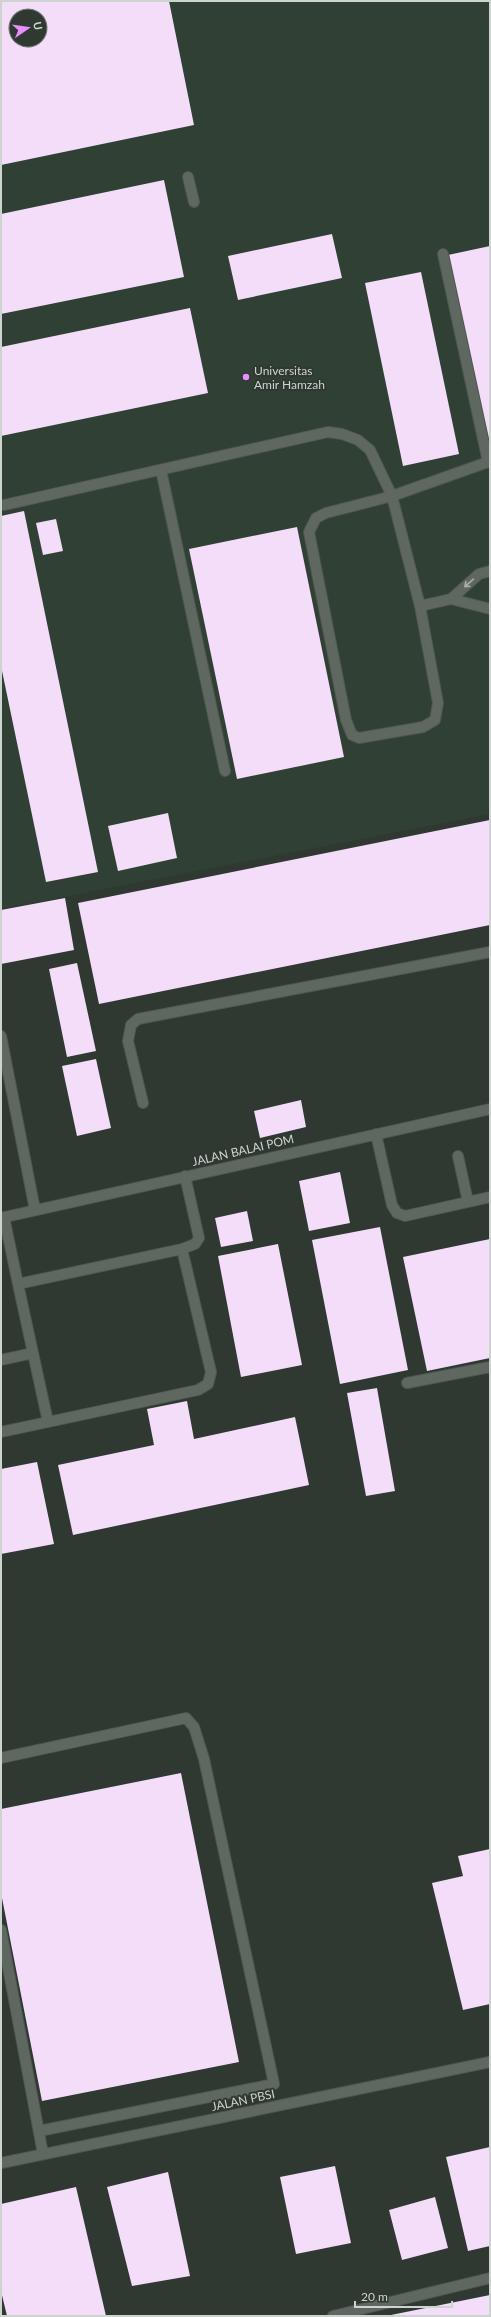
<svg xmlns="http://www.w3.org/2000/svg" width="491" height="2317" font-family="Lato,sans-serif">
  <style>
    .built { fill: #314035; fill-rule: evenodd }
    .building { fill: #f3ddf9; fill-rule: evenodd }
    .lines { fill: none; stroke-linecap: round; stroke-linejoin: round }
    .service-casing { stroke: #4e5650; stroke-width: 12 }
    .minor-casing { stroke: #4e5650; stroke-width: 12 }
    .service { stroke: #5e6861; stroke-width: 10 }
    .minor { stroke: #5e6861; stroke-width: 10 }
    .oneway { stroke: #acb3ae }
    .poi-dot { fill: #e98efe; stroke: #303832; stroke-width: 1.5 }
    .labels { text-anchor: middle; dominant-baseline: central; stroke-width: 4; stroke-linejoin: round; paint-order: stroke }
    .poi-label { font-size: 12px; fill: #cdd3cf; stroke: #303832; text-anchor: start }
    .street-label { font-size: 12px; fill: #cdd3cf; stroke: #303832 }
  </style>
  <rect width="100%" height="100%" fill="#303832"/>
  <path class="built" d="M1 1H490V814L1 909ZM16 16H40V40H16Z"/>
  <path class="building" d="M1 1H169L194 125 1 165ZM16 16H40V40H16Z
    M164 180 184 277 1 314V214Z
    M332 234 342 278 238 300 228 256Z
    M490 246V455L448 255Z
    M421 272 459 454 403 466 365 283Z
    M190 308 208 393 1 436V347Z
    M24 511 98 872 46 882 1 666V516Z
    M56 519 63 551 43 555 36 523Z
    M297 527 344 757 237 779 189 549Z
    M168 813 177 858 118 871 108 826Z
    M490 820V925L99 1004 78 903Z
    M65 898 74 950 1 964V910Z
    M77 963 96 1051 67 1057 49 969Z
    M96 1059 111 1128 77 1136 62 1066Z
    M301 1100 306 1127 260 1138 254 1111Z
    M340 1172 350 1223 309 1231 299 1181Z
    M247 1211 253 1241 221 1247 215 1218Z
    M380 1227 408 1370 340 1384 312 1240Z
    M490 1239V1358L427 1371 403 1257Z
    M278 1244 302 1365 241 1377 218 1256Z
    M377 1388 395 1491 366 1496 347 1393Z
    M187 1401 194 1439 295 1417 309 1485 73 1535 58 1465 154 1445 147 1409Z
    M37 1462 54 1544 1 1554V1469Z
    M181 1773 239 2062 42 2101 1 1893V1809Z
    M490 1849V2004L463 2010 432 1883 463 1876 458 1856Z
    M490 2147V2246L468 2251 446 2157Z
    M335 2166 351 2243 296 2254 280 2177Z
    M168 2172 190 2276 132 2286 107 2187Z
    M76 2187 106 2316H7L1 2291V2204Z
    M435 2197 448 2248 402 2260 389 2210Z
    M490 2295V2316H391V2315Z"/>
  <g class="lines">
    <defs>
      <path id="service" d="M188 177 194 202
        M161 470 225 771
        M4 505 328 432 342 434 358 440 370 450 392 496 420 606 438 703 435 720 423 727 359 738 352 735 346 720 309 532 316 518 326 513 392 496 488 462 443 254
        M451 599 490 609
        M420 606 451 599 479 574 490 571
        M1 1036 35 1210
        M143 1103 128 1041 131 1025 138 1019 490 952
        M376 1134 392 1205 397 1213 405 1216 490 1197
        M458 1156 468 1202
        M4 1217 18 1284 182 1249 195 1244 199 1238 185 1176
        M1 1218 490 1109
        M18 1284 48 1422 198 1390 208 1384 211 1372 182 1249
        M1 1360 33 1353
        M407 1383 490 1367
        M1 1432 48 1422
        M1 1758 186 1718 194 1727 204 1759 274 2084 39 2131
        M1 1930 43 2154
        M333 2316 490 2278"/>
      <path id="minor" d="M1 2163 490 2062"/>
    </defs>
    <use href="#service" class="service-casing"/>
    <use href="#minor" class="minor-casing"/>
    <use href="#service" class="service"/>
    <use href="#minor" class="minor"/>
  </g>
  <defs><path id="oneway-shaft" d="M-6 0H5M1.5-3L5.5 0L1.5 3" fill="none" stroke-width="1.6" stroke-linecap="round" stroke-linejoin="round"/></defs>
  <use class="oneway" href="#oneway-shaft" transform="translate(469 583) rotate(138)"/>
  <circle class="poi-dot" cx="246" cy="377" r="4"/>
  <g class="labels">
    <g class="poi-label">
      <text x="254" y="370">Universitas<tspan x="254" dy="14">Amir Hamzah</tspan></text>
    </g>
    <g class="street-label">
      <text transform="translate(243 1150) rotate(-13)">JALAN BALAI POM</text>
      <text transform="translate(243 2100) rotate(-12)">JALAN PBSI</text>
    </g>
  </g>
  <rect width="491" height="2317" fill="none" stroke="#cdd3cf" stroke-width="4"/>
  <g transform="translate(28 28) rotate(77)"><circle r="19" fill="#303832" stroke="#6f7671"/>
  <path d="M0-3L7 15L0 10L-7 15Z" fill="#e98efe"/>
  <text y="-6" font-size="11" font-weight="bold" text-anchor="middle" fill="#cdd3cf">U</text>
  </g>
  <path d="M355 2301v6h97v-6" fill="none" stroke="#cdd3cf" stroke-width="2"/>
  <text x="361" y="2301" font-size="12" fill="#cdd3cf" stroke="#303832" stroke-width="3" paint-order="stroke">20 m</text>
</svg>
